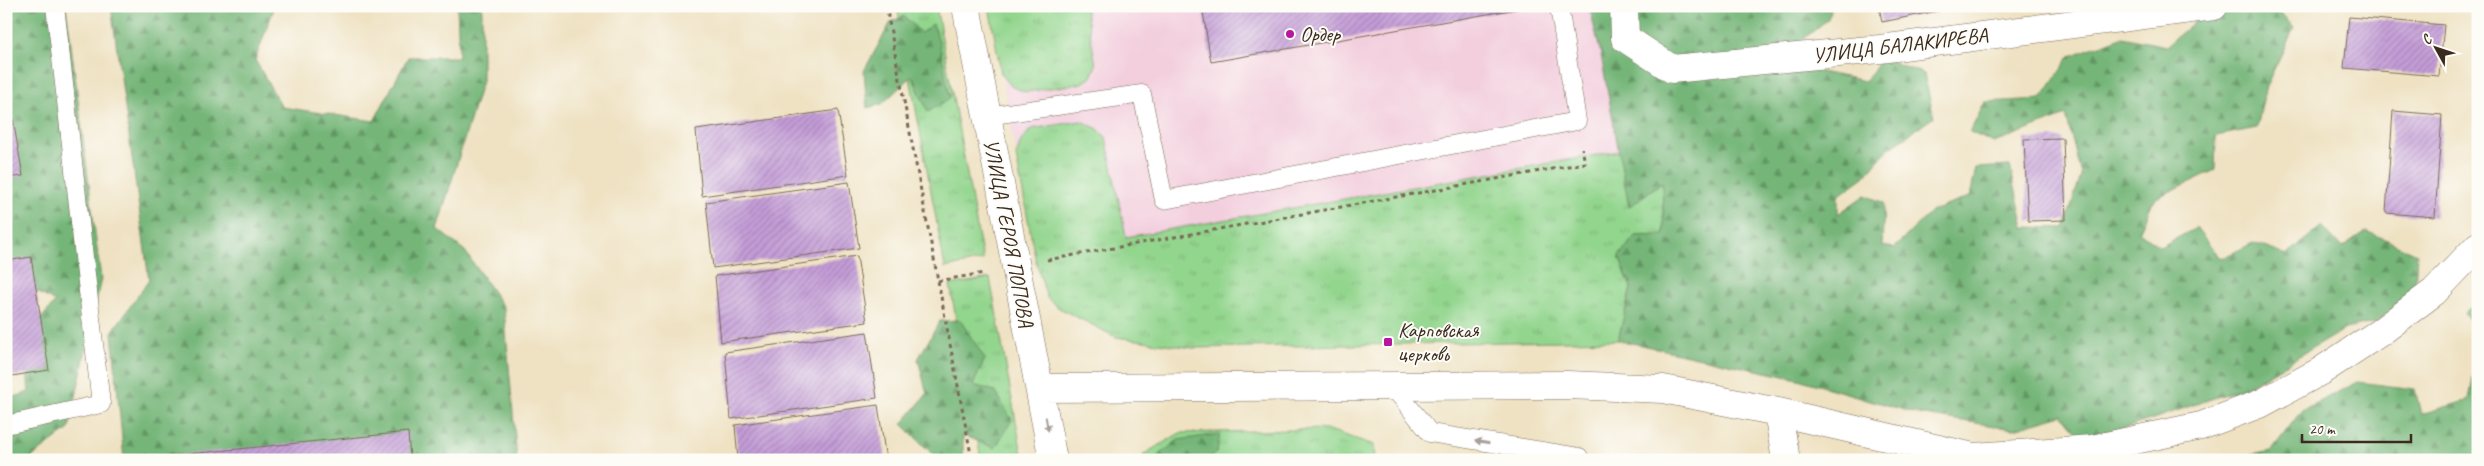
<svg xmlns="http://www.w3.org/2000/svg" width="2484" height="466" font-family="Caveat,sans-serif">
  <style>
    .built { fill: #f3cfde }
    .grass { fill: url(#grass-tufts); stroke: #668056 }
    .forest { fill: url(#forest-firs); stroke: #58704b }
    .building { fill: url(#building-hatch) }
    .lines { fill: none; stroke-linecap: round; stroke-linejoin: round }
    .lane-casing { stroke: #7a6a58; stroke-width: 19 }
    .street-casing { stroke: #7a6a58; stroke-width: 29 }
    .secondary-casing { stroke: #7a6a58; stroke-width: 29 }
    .path { stroke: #7a6a58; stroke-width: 3; stroke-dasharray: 4 4; stroke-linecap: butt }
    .lane { stroke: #fff; stroke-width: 18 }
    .street { stroke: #fff; stroke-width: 28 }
    .secondary { stroke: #fff; stroke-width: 28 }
    .oneway { fill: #a79f9a }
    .poi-dot { fill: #b5179e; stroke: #fdfcf7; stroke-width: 2 }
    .labels { text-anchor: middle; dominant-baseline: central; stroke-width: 4; stroke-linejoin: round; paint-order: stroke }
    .poi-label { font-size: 21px; fill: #3b2a1e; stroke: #fdfcf7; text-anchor: start }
    .street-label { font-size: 21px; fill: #3b2a1e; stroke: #fdfcf7 }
  </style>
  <defs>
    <pattern id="grass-tufts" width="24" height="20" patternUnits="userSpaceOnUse" patternTransform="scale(1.25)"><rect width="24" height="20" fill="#92d58d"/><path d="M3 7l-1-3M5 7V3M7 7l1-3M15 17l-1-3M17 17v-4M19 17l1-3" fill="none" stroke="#7fb779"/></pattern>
    <pattern id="forest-firs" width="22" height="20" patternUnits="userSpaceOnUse" patternTransform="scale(1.25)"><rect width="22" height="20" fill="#75b678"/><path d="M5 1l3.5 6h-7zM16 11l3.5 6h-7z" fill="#619462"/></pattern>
    <pattern id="building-hatch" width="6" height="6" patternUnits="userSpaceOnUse" patternTransform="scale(1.25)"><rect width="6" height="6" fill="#c49dd8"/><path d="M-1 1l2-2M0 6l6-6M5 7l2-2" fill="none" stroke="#a080af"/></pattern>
  </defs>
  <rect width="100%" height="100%" fill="#fdfcf7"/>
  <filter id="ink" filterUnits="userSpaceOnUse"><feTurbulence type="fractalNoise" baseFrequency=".02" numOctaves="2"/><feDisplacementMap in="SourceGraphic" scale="10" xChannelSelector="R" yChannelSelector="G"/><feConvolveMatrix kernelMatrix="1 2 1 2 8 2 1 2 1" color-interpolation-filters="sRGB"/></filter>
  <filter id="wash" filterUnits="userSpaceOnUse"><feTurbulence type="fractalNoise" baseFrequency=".0096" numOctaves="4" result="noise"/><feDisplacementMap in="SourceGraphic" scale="20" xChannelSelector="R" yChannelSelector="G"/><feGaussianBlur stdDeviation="1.12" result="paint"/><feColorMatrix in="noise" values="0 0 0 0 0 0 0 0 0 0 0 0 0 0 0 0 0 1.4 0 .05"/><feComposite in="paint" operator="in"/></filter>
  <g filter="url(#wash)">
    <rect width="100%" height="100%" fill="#efe2c3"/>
    <path class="built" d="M989 6H1590L1604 65 1629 207 1047 298 1036 262Z"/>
    <path class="grass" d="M897 6H936L983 260 945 268Z
      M989 6H1085L1096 65 1091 77 1083 83 1026 92 1012 87 1001 73Z
      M1081 121 1098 129 1106 137 1126 237 1619 151 1629 206 1662 181 1664 235 1635 236 1619 256 1631 288 1618 340 1193 348 1116 337 1059 308 1047 298 1036 262 1016 156 1021 141 1031 129Z
      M990 278 1023 460H981L950 285Z
      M1326 429 1374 445 1375 460H1142L1144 454 1180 433Z"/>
    <path class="forest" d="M6 6H66L101 279 69 429 28 460H6V400L29 392 24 339 55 302 6 274Z
      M111 6H275L255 60 282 107 374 121 408 57H459L457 6H482V81L437 229 465 251 504 308 517 460H429L428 458 421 460H124L112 332 149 280Z
      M1589 6H1832L1828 19 1795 46 1801 68 1865 81 1883 58 1924 74 1934 117 1888 149 1864 177 1838 196V214L1865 195 1884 203 1882 246 1894 248 1932 211 1970 197 1976 168 2010 166 2024 227 2064 228 2081 175 2066 115 1994 143 1970 132 1985 102 2041 99 2070 56 2122 37 2166 46 2211 8 2275 6 2294 28 2266 86 2257 128 2216 136 2215 170 2154 199 2139 232 2160 247 2196 228 2220 259 2253 243 2286 255 2322 226 2342 248 2367 231 2417 254 2415 287 2378 322 2345 329 2249 386 2129 427 2080 436 2062 415 2014 429 1918 414 1798 379 1618 340 1631 288 1619 257 1635 236 1664 235 1662 182 1629 207 1600 50Z
      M904 16 921 33 933 24 939 41 950 98 928 112 912 76 882 104 867 108 864 71 891 22Z
      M2478 303V333L2464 312Z
      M960 320 985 359 973 385 995 391 1012 420 995 448 963 435V456L968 460H938L902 424 927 394 918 359 940 321Z
      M2478 352V460H2226L2271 451 2302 410 2358 382 2415 389 2421 414 2469 400Z
      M1220 434 1217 452 1207 460H1153L1178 440Z"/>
    <g id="blocks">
      <path class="building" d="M1202 6H1528V7L1211 62Z
        M1879 6H1957L1958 7 1882 22Z
        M2349 17 2444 25 2439 76 2344 68Z
        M6 80 23 176 6 178Z
        M838 110 848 175 702 196 696 130Z
        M2393 111 2442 115 2435 217 2386 213Z
        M2063 138 2066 220 2028 221 2024 139Z
        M849 182 859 248 713 268 706 202Z
        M857 256 867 322 721 342 715 276Z
        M31 257 49 370 6 377V261Z
        M867 332 877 398 731 419 725 352Z
        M878 405 886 460H738L735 425Z
        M408 432 410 460H158V457Z"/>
    </g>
  </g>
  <g filter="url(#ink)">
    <use href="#blocks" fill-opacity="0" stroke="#7a6a58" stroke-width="1"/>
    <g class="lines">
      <defs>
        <path id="lane" d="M986 116 1142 94 1164 200 1577 121 1559 6
          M1393 387 1430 433 1579 457 1580 460
          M6 425 101 404 55 6"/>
        <path id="street" d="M1624 6 1625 38 1672 69 1880 49 2214 6"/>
        <path id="secondary" d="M966 6 1053 460
          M1041 388 1568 385 1663 389 1778 412 1973 457 2092 449 2201 426 2262 403 2321 371 2379 333 2434 292 2478 246
          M1778 412 1786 460"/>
      </defs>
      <use href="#lane" class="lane-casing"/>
      <use href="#street" class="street-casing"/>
      <use href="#secondary" class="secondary-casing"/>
      <path class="path" d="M886 6 972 460
        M1047 260 1585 163 1582 148
        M938 281 984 273"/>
      <use href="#lane" class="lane"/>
      <use href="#street" class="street"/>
      <use href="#secondary" class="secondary"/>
    </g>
    <defs><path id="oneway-solid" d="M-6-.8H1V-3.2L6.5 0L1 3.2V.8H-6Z" transform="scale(1.25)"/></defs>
    <g class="oneway">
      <use href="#oneway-solid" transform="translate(1047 424) rotate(80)"/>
      <use href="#oneway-solid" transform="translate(1482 442) rotate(-171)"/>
    </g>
  </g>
  <g class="poi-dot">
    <circle cx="1290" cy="34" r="5"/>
    <rect x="1383" y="337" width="10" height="10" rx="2.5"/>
  </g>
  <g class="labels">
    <g class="poi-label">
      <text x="1300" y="34">Ордер</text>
      <text x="1398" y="330">Карповская<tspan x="1398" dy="24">церковь</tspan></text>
    </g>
    <g class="street-label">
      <text transform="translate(1900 45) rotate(-7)">УЛИЦА БАЛАКИРЕВА</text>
      <text transform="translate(1009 233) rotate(79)">УЛИЦА ГЕРОЯ ПОПОВА</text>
    </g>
  </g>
  <rect width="2484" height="466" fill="none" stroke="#fdfcf7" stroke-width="25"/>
  <g transform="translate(2436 48) rotate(310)" stroke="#fdfcf7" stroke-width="4" paint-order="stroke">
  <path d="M0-4L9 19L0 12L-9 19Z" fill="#3b2a1e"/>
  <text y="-8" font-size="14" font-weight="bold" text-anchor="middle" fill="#3b2a1e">С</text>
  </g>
  <path d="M2302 434v8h109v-8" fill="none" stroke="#3b2a1e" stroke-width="2.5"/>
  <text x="2309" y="434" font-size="15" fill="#3b2a1e" stroke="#fdfcf7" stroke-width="4" paint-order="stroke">20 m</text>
</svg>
